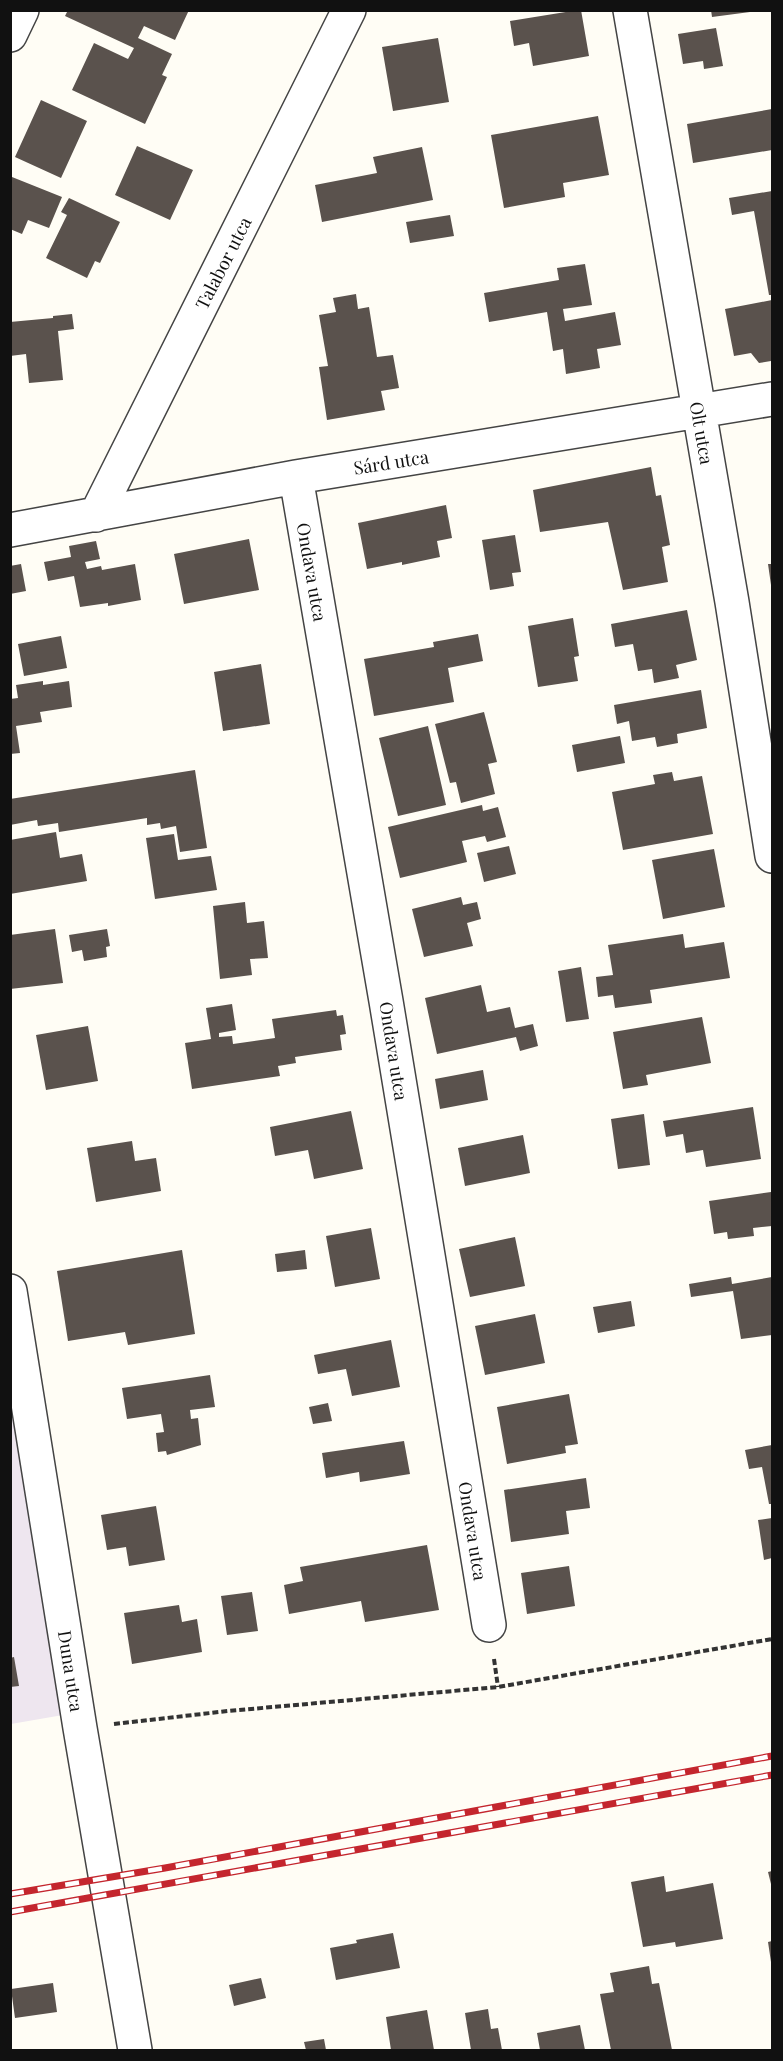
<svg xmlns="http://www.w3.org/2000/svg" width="783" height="2061" font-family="'Playfair Display',serif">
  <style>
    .industrial { fill: #eee6ef }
    .building { fill: #5a524d }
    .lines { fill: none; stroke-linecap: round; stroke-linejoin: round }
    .minor-casing { stroke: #444; stroke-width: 36 }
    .path { stroke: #333; stroke-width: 4; stroke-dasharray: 6 3; stroke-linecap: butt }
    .minor { stroke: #fff; stroke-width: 33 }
    .rail-casing { stroke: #c4262e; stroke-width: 7 }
    .rail { stroke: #fff; stroke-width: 4.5; stroke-dasharray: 14; stroke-linecap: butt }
    .labels { text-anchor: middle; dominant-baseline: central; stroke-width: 6; stroke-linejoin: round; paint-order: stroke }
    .street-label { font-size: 18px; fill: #111; stroke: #fff }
  </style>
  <rect width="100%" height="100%" fill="#fffdf5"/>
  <path class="industrial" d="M10 1403 63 1715 11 1724H10Z"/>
  <path class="building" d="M68 10H189L175 40 144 26 138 38 172 54 162 75 167 77 145 124 72 90 94 43 128 59 134 48 65 16Z
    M578 10H581L589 56 533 66 529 43 514 46 510 21Z
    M711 10H750V12L712 17Z
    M716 28 723 66 704 69 703 61 683 64 678 34Z
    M438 38 449 102 393 111 382 47Z
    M41 100 87 121 61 178 15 157Z
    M772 109V150L693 163 687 124Z
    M598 116 609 175 563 183 565 197 504 208 491 135Z
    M137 146 193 170 170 220 115 195Z
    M422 147 433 200 322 222 315 185 377 173 373 157Z
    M12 177 62 197 49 228 28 220 22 234 10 229Z
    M772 191V295H769L754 211 732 215 729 198Z
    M69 198 120 222 100 263 95 261 87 278 46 258 67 215 61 212Z
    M450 215 454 236 410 243 406 222Z
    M585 264 592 305 563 309 565 321 615 312 621 345 597 349 600 368 566 374 563 349 553 351 547 312 489 322 484 293 559 280 557 268Z
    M356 294 358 309 369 307 377 357 393 355 399 388 381 391 385 410 327 420 319 367 328 366 319 315 336 312 333 298Z
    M772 300V355L771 361 759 363 751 353 734 356 725 309Z
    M72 314 74 329 58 331 63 380 29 383 26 354 10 356V322L53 318V316Z
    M651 467 656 496 661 495 670 545 662 547 668 582 623 590 608 522 540 532 533 490Z
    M446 505 452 538 437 541 440 557 402 565V562L367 569 358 523Z
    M515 535 521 572 512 573 514 586 490 590 482 540Z
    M249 539 259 590 184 604 174 554Z
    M96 541 100 559 85 562 87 569 101 566 102 570 135 564 141 600 108 606V603L80 607 74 576 48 581 44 562 71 557 69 546Z
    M21 564 26 591 10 594V566Z
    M768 564H772V585H771Z
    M687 610 697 660 676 665 679 678 654 683 652 669 638 671 633 644 615 647 611 624Z
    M573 618 579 656 574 657 578 681 538 687 528 626Z
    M478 634 483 661 448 668 454 702 374 716 364 659 434 647 433 642Z
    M61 636 67 668 24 676 18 644Z
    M261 664 270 724 223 731 214 672Z
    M43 681V685L69 681 72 707 40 712 42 722 16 726 20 753 10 754V699L18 698 16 685Z
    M701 690 707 728 677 734 678 743 657 747 655 737 632 741 629 721 617 724 614 705Z
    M484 712 497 762 488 764 495 794 461 803 456 782 450 783 435 724Z
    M428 726 446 805 398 816 379 738Z
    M620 736 625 763 577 772 572 745Z
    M195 770 207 848 180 852 176 826 161 829 160 823 147 825V818L59 832 58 823 38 826 37 820 10 825V799Z
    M672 772 674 781 702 776 713 834 623 850 612 792 655 784 653 775Z
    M482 805 483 811 498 807 506 837 487 842 485 836 462 841 467 862 400 878 388 827Z
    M56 832 60 858 82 854 87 881 10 894V840Z
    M174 834 178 860 211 856 217 890 155 899 146 838Z
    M509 846 516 874 484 882 477 853Z
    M714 849 725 907 663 919 652 860Z
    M461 897 463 905 477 902 481 919 467 923 473 946 424 957 412 909Z
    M245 902 247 923 264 921 268 958 250 959 252 975 220 979 213 906Z
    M55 929 63 983 10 989V935Z
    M107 929 110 946 106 947 107 957 84 961 82 950 72 952 69 935Z
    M683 934 685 948 724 942 730 978 650 990 652 1003 615 1008 613 995 598 997 596 977 613 975 608 945Z
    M581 967 589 1019 566 1022 558 971Z
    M481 985 487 1012 510 1007 515 1028 533 1024 538 1046 520 1051 516 1037 437 1054 425 998Z
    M232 1004 236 1030 219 1033V1037L232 1036 233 1044 275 1038 272 1019 336 1010 337 1016 343 1015 346 1034 340 1035 342 1050 295 1057 296 1063 278 1066 280 1076 192 1089 185 1043 211 1039 206 1008Z
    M702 1017 711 1063 646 1075 648 1085 623 1089 613 1032Z
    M88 1026 98 1081 46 1090 36 1035Z
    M483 1070 488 1100 440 1109 435 1079Z
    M753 1107 761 1159 706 1167 703 1150 686 1153 683 1134 666 1137 663 1121Z
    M351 1111 363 1169 314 1179 308 1150 275 1156 270 1127Z
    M644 1114 650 1165 618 1169 611 1119Z
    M523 1135 530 1173 465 1186 458 1148Z
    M132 1141 135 1161 156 1158 161 1191 96 1202 87 1148Z
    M771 1192 772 1226 753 1228 754 1236 728 1239 727 1232 714 1234 709 1201Z
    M371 1228 380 1279 335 1287 326 1236Z
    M515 1237 525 1286 470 1297 459 1249Z
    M182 1250 195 1334 128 1345 125 1332 68 1341 57 1271Z
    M305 1250 307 1269 277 1272 275 1254Z
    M731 1277 732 1284 772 1277V1335L741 1339 733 1291 691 1297 689 1284Z
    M631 1301 635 1326 598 1333 593 1307Z
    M535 1314 545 1363 485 1375 475 1326Z
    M391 1340 400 1387 352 1396 346 1369 318 1374 314 1355Z
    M210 1375 215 1407 190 1410 191 1419 198 1418 201 1445 167 1455 166 1451 158 1452 156 1433 164 1432 161 1414 127 1419 122 1388Z
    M569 1394 578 1444 565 1446 566 1453 507 1464 497 1407Z
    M328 1403 332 1421 313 1424 309 1407Z
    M404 1441 410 1474 360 1482 359 1472 326 1478 322 1453Z
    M772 1445V1504H769L762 1467 749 1469 745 1450Z
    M586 1478 590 1508 566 1511 569 1534 511 1542 504 1490Z
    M156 1506 165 1560 129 1566 126 1547 107 1550 101 1515Z
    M772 1518V1558L764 1560 758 1520Z
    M427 1545 439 1610 365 1622 361 1601 289 1614 284 1585 303 1581 300 1567Z
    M569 1566 575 1606 527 1614 521 1573Z
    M252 1592 258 1631 227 1635 221 1596Z
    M179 1605 182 1622 197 1619 202 1652 132 1664 124 1613Z
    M14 1657 19 1686 10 1687V1658Z
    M772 1871V1888L768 1872Z
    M664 1876 666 1892 713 1883 723 1939 676 1947 675 1942 643 1947 631 1882Z
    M393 1933 400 1968 336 1980 330 1948 357 1943 356 1940Z
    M772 1941V1962H771L768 1942Z
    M649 1966 652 1984 659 1983 672 2050H611L600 1994 614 1992 610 1973Z
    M261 1978 266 1998 234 2006 229 1985Z
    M53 1983 57 2012 15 2018 11 1989Z
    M488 2009 491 2029 498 2028 502 2050H471L465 2013Z
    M427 2010 434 2050H391L386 2017Z
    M580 2025 585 2050H540L537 2033Z
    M324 2039 326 2050H306L304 2042Z"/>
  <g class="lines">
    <defs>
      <path id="minor" d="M630 10 732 602 772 856
        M10 35 22 10
        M296 477 386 1001 489 1625
        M96 515 349 10
        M10 530 296 477 772 399
        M10 1291 80 1728 135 2050"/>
    </defs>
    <use href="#minor" class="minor-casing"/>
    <path class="path" d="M494 1659 498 1687
      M114 1724 228 1711 498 1687 772 1639"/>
    <use href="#minor" class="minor"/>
    <defs>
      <path id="rail" d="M10 1894 165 1868 772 1756
        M10 1912 772 1775"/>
    </defs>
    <use href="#rail" class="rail-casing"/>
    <use href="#rail" class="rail"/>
  </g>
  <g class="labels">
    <g class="street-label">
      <text transform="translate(223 263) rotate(-63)">Talabor utca</text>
      <text transform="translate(702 433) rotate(80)">Olt utca</text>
      <text transform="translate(391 462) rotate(-9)">Sárd utca</text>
      <text transform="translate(312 572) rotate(80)">Ondava utca</text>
      <text transform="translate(394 1051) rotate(81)">Ondava utca</text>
      <text transform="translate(473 1531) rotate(81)">Ondava utca</text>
      <text transform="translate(71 1671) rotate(81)">Duna utca</text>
    </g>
  </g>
  <rect width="783" height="2061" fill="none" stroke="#111111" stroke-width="24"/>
</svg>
